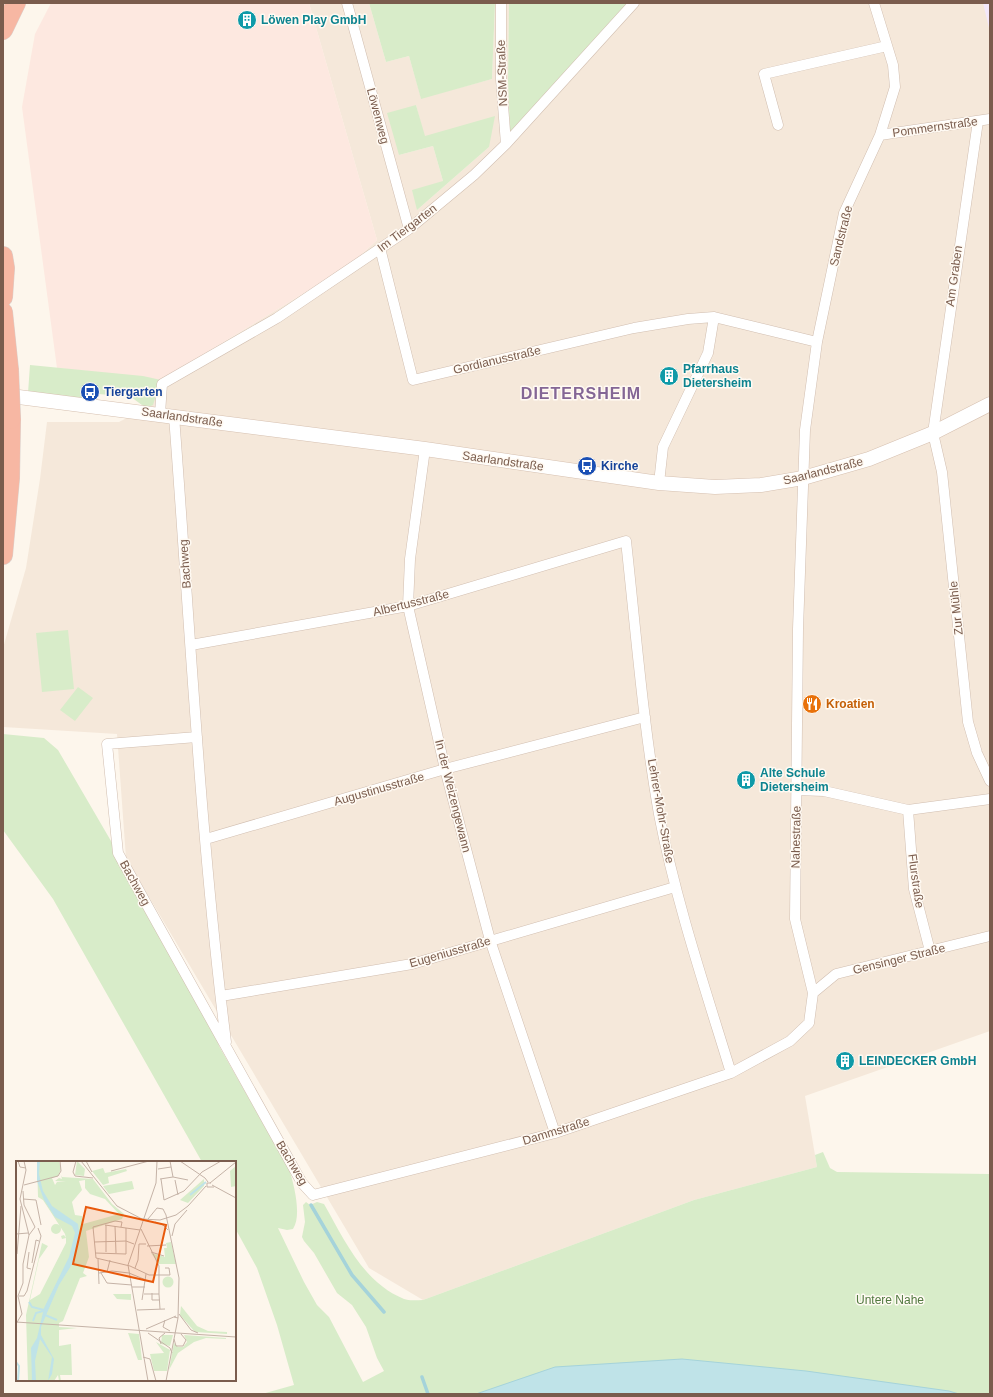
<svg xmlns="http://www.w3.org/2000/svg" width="993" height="1397" font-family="Arial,sans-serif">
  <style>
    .residential { fill: #f5e8da; fill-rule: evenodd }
    .commercial { fill: #fde8e0 }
    .education { fill: #f3e8fa }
    .green { fill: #d8ecc9 }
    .water { fill: #bfe3e8; stroke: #a5d3da }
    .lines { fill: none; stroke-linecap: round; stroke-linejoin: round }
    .stream { stroke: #a5d3da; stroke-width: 3.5 }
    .street-casing { stroke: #d1beb0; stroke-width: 11 }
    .secondary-casing { stroke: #d6c0b0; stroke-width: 15 }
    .highway-casing { stroke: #dad1cd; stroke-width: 20 }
    .street { stroke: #fff; stroke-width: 10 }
    .secondary { stroke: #fff; stroke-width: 14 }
    .highway { stroke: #f7b7a3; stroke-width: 19 }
    .highway-bridge-casing { stroke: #dad1cd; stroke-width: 20; stroke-linecap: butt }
    .highway-bridge { stroke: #f7b7a3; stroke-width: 19 }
    .labels { text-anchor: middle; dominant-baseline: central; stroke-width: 3; stroke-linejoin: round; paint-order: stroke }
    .culture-label { font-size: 12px; font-weight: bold; fill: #0d838f; stroke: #fffaf3; text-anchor: start }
    .street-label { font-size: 12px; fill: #7a5c4d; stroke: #fffaf3 }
    .transit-label { font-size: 12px; font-weight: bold; fill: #164399; stroke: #fffaf3; text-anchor: start }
    .food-label { font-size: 12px; font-weight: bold; fill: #c56008; stroke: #fffaf3; text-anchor: start }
    .park-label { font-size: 12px; fill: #537a41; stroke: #fffaf3 }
    .district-label { font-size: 16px; font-weight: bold; letter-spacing: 1px; fill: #846695; stroke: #fffaf3 }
    .inset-river { fill: none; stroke: #bfe3e8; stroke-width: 2 }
    .inset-road { fill: none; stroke: #c5b3a7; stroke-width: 1 }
    .view { fill: #e8590c; fill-opacity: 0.15; stroke: #e8590c; stroke-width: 2 }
    .inset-edge { fill: none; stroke: #7a5c4d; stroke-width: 2 }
  </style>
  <rect width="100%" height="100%" fill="#fdf6ec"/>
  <path class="residential" d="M309 3H369L386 62 409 56 421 98 492 79 495 3H509L508 80 510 134 628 3H990V1031L805 1096 817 1167 694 1200 423 1300 369 1268 126 858 117 734 3 727V648L26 568 40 479 47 422H119L146 408 161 380 350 265 377 240ZM416 105 424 136 489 147 417 210 443 181 433 146 399 155Z"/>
  <path class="commercial" d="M51 3H309L377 240 350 265 161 380 57 368 22 107 35 34Z"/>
  <path class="education" d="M983 3H990V32Z"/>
  <path class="green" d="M369 3H495L492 79 421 99 409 56 386 62Z
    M509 3H628L510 135 508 80Z
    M416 105 425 136 495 116 489 147 417 210 412 190 443 181 433 146 399 155 387 113Z
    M30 365 143 376 161 380 153 405 146 408 131 397 88 393 85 401 28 393Z
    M68 630 74 689 42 692 36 633Z
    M78 687 93 698 75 721 60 710Z
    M3 734 44 738 58 750 118 853 215 1026 219 1046 289 1169C294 1184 302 1216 293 1229L287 1230 278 1228 304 1282 317 1305 329 1317 363 1382 384 1371 377 1358 366 1327 352 1305 337 1293 314 1253 304 1241 302 1237 305 1222 303 1205 306 1202 310 1205 317 1202 324 1204C345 1241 363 1282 404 1299 409 1301 417 1300 423 1300L694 1200 817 1167 815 1155 823 1152 830 1168 837 1172 990 1174V1394H262L294 1385 277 1325 257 1268 235 1228V1162H202L53 899 3 830Z"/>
  <path class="water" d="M682 1359 806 1371 949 1391 959 1394H476L555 1367Z"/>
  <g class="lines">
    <path class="stream" d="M311 1205 352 1275 384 1312
      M422 1377 428 1394"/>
    <defs>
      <path id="street" d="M347 3 409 229
        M501 3V79L506 144
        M978 121 933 433 942 472 968 722 977 753 990 781
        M778 125 764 74 887 46
        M880 135 990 119
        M380 248 413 380 634 328 688 319 714 317 817 342
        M160 414 162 384 277 318 409 229 474 175 506 144 634 3
        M174 416C190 625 200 834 226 1042
        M425 449 410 559 408 606 445 769 490 940 555 1133
        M659 483 663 447 708 353 714 317
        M191 645 408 606 626 541C636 632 643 724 659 814 676 902 705 988 731 1073
        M197 737 107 744 118 853 302 1183 313 1195 555 1133 731 1073 790 1041 809 1023 813 993 795 919 798 629 805 430 817 342 844 213 880 135 895 87 893 65 874 3
        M796 790 824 791 908 810 990 799
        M908 810 914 889 930 951
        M206 839 445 769 645 717
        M813 993 836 974 990 936
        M221 996 412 964 675 887"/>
      <path id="secondary" d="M3 395 425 449 659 483 715 487 761 485 803 478 869 459 933 433 990 404"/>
      <path id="highway" d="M3 30 16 3
        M3 256 5 268 3 297
        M3 312 9 370
        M3 555 10 478 11 419"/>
    </defs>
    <use href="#street" class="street-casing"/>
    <use href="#secondary" class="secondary-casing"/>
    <use href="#highway" class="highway-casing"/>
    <use href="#street" class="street"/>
    <use href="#secondary" class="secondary"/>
    <use href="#highway" class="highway"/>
    <defs>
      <path id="highway-bridge" d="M9 370 11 419"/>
    </defs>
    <use href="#highway-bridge" class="highway-bridge-casing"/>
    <use href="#highway-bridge" class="highway-bridge"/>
  </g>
  <defs>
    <symbol id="building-disc" viewBox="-11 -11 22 22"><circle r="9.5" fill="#0f9aa8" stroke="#fffaf3"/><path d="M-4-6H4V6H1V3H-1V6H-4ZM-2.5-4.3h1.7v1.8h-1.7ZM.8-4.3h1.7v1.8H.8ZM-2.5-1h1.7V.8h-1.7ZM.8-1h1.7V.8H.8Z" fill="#fff"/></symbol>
    <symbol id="bus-disc" viewBox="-11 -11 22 22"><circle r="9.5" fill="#1a4fb4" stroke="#fffaf3"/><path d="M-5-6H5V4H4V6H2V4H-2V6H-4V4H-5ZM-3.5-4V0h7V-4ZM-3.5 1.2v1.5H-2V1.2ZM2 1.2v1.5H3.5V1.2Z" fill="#fff"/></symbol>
    <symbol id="restaurant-disc" viewBox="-11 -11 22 22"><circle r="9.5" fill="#e8710a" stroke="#fffaf3"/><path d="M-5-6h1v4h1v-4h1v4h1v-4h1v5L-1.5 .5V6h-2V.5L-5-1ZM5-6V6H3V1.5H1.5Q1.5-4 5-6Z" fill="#fff"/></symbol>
  </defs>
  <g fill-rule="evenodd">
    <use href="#building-disc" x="236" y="9" width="22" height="22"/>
    <use href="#building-disc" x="658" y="365" width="22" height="22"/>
    <use href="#bus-disc" x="79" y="381" width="22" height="22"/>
    <use href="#bus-disc" x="576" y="455" width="22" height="22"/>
    <use href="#restaurant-disc" x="801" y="693" width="22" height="22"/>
    <use href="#building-disc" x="735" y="769" width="22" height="22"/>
    <use href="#building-disc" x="834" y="1050" width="22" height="22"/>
  </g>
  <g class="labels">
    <g class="culture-label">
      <text x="261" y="20">Löwen Play GmbH</text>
      <text x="683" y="369">Pfarrhaus<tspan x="683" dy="14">Dietersheim</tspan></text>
      <text x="760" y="773">Alte Schule<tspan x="760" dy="14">Dietersheim</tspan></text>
      <text x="859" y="1061">LEINDECKER GmbH</text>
    </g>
    <g class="street-label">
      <text transform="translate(502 73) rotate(-92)">NSM-Straße</text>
      <text transform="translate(378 116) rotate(75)">Löwenweg</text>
      <text transform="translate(935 127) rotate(-8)">Pommernstraße</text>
      <text transform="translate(407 228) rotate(-37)">Im Tiergarten</text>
      <text transform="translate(841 236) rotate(-76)">Sandstraße</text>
      <text transform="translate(954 276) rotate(-82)">Am Graben</text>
      <text transform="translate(497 360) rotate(-13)">Gordianusstraße</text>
      <text transform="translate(182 417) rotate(8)">Saarlandstraße</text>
      <text transform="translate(503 461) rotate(8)">Saarlandstraße</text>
      <text transform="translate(823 471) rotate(-14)">Saarlandstraße</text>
      <text transform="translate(185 564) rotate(-94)">Bachweg</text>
      <text transform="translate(411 603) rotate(-14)">Albertusstraße</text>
      <text transform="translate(956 608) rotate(-96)">Zur Mühle</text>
      <text transform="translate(379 789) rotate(-16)">Augustinusstraße</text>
      <text transform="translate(453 796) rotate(76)">In der Weizengewann</text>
      <text transform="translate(661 811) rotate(80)">Lehrer-Mohr-Straße</text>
      <text transform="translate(796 837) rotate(-89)">Nahestraße</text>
      <text transform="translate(916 881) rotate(82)">Flurstraße</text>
      <text transform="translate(135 883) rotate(61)">Bachweg</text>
      <text transform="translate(450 952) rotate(-16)">Eugeniusstraße</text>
      <text transform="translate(899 959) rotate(-14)">Gensinger Straße</text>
      <text transform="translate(556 1131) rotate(-17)">Dammstraße</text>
      <text transform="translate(292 1163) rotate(59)">Bachweg</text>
    </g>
    <g class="transit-label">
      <text x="104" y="392">Tiergarten</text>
      <text x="601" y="466">Kirche</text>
    </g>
    <g class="food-label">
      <text x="826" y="704">Kroatien</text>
    </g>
    <g class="park-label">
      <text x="890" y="1300">Untere Nahe</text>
    </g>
    <g class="district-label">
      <text x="581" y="393">DIETERSHEIM</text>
    </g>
  </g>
  <g transform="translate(16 1161)">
    <rect width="220" height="220" fill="#fdf6ec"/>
    <path d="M21 0H43L45 8 42 15 36 17 39 24 41 21H50L39 20 43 17 46 18 45 14 46 16 77 18 96 43 108 53 106 58 70 70 73 96 67 112 71 115 64 117 47 160 43 162V166L61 167 43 169V185L55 183 56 214H44L45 220H43L42 214 38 220H12L10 154 26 82 32 85 23 98 14 139 24 133 50 82V77L46 78 45 75 48 74 50 77 49 73 27 39 22 36ZM69 19V27L74 33 89 38 103 53 67 63 66 55 59 54 56 41 66 29 63 20ZM61 0 69 8 68 15 59 14ZM220 5V25L215 26 214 10ZM87 7 89 12 110 8 111 10 92 16 93 22 87 24 76 10ZM188 18V25L172 42 164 39ZM116 20 118 28 93 33 87 25ZM35 68a5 5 0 1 1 10 0a5 5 0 1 1-10 0ZM155 81 160 103H143L135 92 149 96 148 87H151L150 82ZM146.5 121a5.5 5.5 0 1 1 11 0a5.5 5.5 0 1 1-11 0ZM97 133H115V139L101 138ZM165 145 181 165 192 170 211 171V173L179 171 164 154ZM112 172 123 173 126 199H122ZM146 174H157L154 185 145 183ZM168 174 210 177V178L190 177 178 181 162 192 153 209 158 182 162 186H167L171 181ZM140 181 154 189 151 210H138L134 193 148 192Z" fill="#d8ecc9" fill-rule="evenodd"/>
    <path d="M21 0H24L23 13 27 30 36 45 62 63 64 78 58 100 43 124 25 166V174L38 198 36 213 32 220 36 196 24 178 19 200 20 220H16L15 187 21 177 28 147 53 96 59 72 56 65 39 56 28 39 21 20Z" fill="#bfe3e8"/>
    <path class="inset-river" d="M174 34 190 21M13 141 16 146 28 149M29 154 41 159M17 160 20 152 27 150M0 201 3 205 2 220"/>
    <path class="inset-road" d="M2 0 4 6 10 7M60 0 57 11 59 15 77 17M65 0 101 45 126 58 144 59 160 54 172 45 190 25M70 0 76 11M164 0 189 17 192 21M142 8 155 6M95 10 133 0M157 16 172 19M144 18 157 16 154 0M145 18 148 39 168 30 186 11 205 0M159 19 162 34M194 22 220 1M195 22H191V26H198M8 24 42 15 45 10 44 0M196 24 220 37M7 30 8 44 19 66 13 74M7 38 20 39 25 64M132 58 141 47 147 48 150 54 163 117 162 157 158 156M139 61 147 64 152 69M89 64 124 69M90 64V91M99 65 100 92M105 66 106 61 99 60 77 66 80 97 114 105 133 114H154L153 107H149M125 68 143 105V133M0 73 12 72M156 75 159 63 171 49M78 81 110 80 118 83M131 85 150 84M13 91 11 107 15 108M135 91 148 95M79 92 110 93V67M1 93 5 45M82 98 83 123M16 102 20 79 23 80M119 107 122 99 123 83H130M91 111 94 99M83 112 96 110 113 112 130 119M85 112 91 122 116 124M116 126H129M136 132V139H144M128 133H143L144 148M3 135H8L11 130 25 75 22 67M126 139 130 113M121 149 149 148M163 153 175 169 182 172M149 159 147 166 154 170M0 161 220 176M0 163 6 153 2 135 7 122V103L13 74 4 38 10 9 8 0M130 168 160 155M132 172 154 187 156 192M158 178 160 185H167L170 179 165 173M145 183 143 177 149 172M127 196 134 198 140 220M132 220 112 104 140 22 141 0M150 220 162 157"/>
    <path class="view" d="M70 46 150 64 137 121 57 103Z"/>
    <rect width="220" height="220" class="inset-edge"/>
  </g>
  <rect width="993" height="1397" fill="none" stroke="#7a5c4d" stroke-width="8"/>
</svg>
